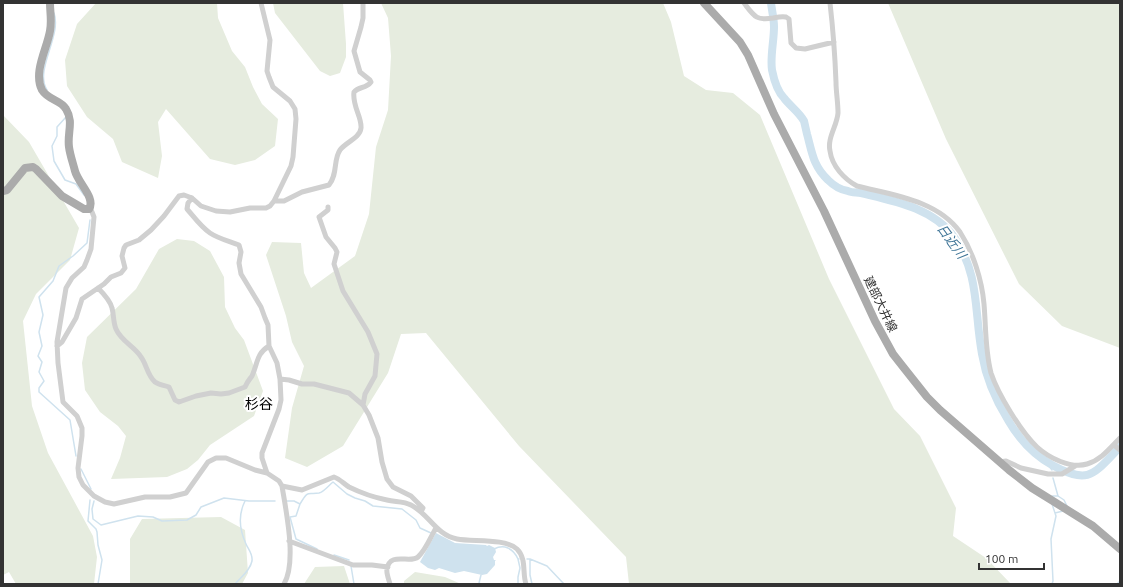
<svg xmlns="http://www.w3.org/2000/svg" width="1123" height="587" font-family="Ubuntu,'Noto Sans JP',sans-serif">
  <style>
    .green { fill: #e6ecdf }
    .water { fill: #cfe2ee }
    .lines { fill: none; stroke-linecap: round; stroke-linejoin: round }
    .stream { stroke: #cfe2ee; stroke-width: 1.5 }
    .river { stroke: #cfe2ee; stroke-width: 8 }
    .street { stroke: #d0d0d0; stroke-width: 5 }
    .primary { stroke: #ababab; stroke-width: 8 }
    .labels { text-anchor: middle; dominant-baseline: central; stroke-width: 4; stroke-linejoin: round; paint-order: stroke }
    .street-label { font-size: 12px; fill: #333; stroke: #fff }
    .water-label { font-size: 13px; font-style: italic; fill: #3f7597; stroke: #fff }
    .quarter-label { font-size: 14px; fill: #000; stroke: #fff }
  </style>
  <rect width="100%" height="100%" fill="#fff"/>
  <path class="green" d="M96 3H217L218 18 232 51 245 67 253 87 262 104 278 119 275 146 255 160 235 165 210 159 166 109 158 122 162 156 158 178 122 162 113 139 87 117 67 86 65 60 77 24Z
    M273 3H343L346 44V57L340 73 330 76 320 71 275 13Z
    M381 3H663L671 22 684 76 706 90 733 93 760 115 829 279 894 409 920 436 956 508 953 536 986 558 1011 584H629L626 557 519 446 426 333 401 334 388 373 343 446 307 467 285 458 292 408 304 366 292 342 286 316 266 255 272 242 301 243 304 273 311 288 355 256 369 214 376 147 388 110 391 56 388 18Z
    M888 3H1120V348L1062 326 1019 284 946 139Z
    M3 115 29 142 79 228 70 260 36 294 23 321 32 406 48 453 93 536 97 557 94 584H16L9 572 3 575Z
    M177 239 194 241 210 251 224 277 225 307 235 328 244 340 263 391 254 416 210 445 198 460 187 469 167 477 111 479 120 458 126 436 118 426 100 412 85 390 82 363 87 337 136 289 159 249Z
    M221 517 245 530 248 573 242 584H130V539L142 519Z
    M344 566 350 584H304L315 567Z
    M415 572 445 577 461 584H404V581Z"/>
  <path class="water" d="M436 533 455 543 486 545 487 546 489 545 495 548 496 552 493 557 494 560H496L495 561V565L487 574 482 575 464 571 455 573 439 568 435 570 428 568 420 562Z"/>
  <g class="lines">
    <path class="stream" d="M47 90C34 70 62 36 54 13
      M66 117 57 127V136L52 146 54 161 65 180 76 184 84 195
      M1117 451 1120 454
      M76 456 70 420 39 392V388L44 381 39 372 42 362 38 356 42 346 39 332 43 315 39 297 53 281 59 266 73 256 87 243 90 220
      M1046 462 1052 470
      M81 469 91 489
      M1052 496H1058L1053 478
      M1058 496 1064 500 1067 506
      M90 500 88 521 96 529 97 532 98 545 102 560 98 584
      M94 501 92 509 93 519 101 525 138 516 153 517 162 521 187 520 196 515 201 507 224 498 249 501H275
      M287 501H294L300 504C309 489 307 495 319 493 324 492 329 485 333 482L347 494 355 498 365 501 373 506 402 509 416 520 420 528 431 533
      M300 504 296 516 290 517 296 539 317 549
      M1055 513 1063 511
      M494 549C504 544 513 548 518 559H519
      M334 555 349 560
      M518 559 520 568 518 577V584
      M527 559H530V575L532 584
      M530 559 547 566 564 584
      M351 566 354 584
      M481 575 479 583 481 584
      M235 584C241 577 250 571 252 561 253 554 248 549 246 544 239 529 238 515 245 501
      M1052 584 1053 581 1051 539 1056 516 1052 504
      M1117 584 1120 581"/>
    <path class="river" d="M771 3C772 11 774 19 774 27 774 41 770 57 772 70 774 80 777 91 784 98 790 106 799 112 804 121 805 125 806 130 807 134 812 152 813 166 828 180 833 185 841 190 848 191 852 193 857 192 861 193 894 201 933 208 954 237 980 275 974 311 982 354 986 378 995 399 1008 420 1019 439 1032 454 1052 465 1089 485 1093 475 1120 447"/>
    <path class="street" d="M744 3C754 16 756 21 773 18 778 17 782 16 786 17L789 19 791 43 796 48 805 49 834 42
      M830 3C833 29 835 56 836 82 836 92 838 102 838 113 837 126 827 138 830 151 832 166 844 179 857 186 892 195 937 200 960 232 973 252 982 280 984 304 986 327 985 350 991 373 998 394 1021 432 1037 447 1049 458 1071 469 1087 464 1101 460 1110 448 1120 438
      M192 198 188 203 187 209C194 217 201 227 210 233 219 239 229 241 239 245L241 252 239 263 241 274 261 307 265 318 268 325 269 346 277 363 280 379 281 400 279 409 262 453V458L267 473
      M274 201H284L302 192 329 185C338 174 333 160 340 150 346 142 360 138 361 128 362 117 352 106 354 92 359 86 366 89 371 82L370 80 360 72 354 51 361 27 363 18V3
      M90 207 94 217 91 249 87 260 84 267 72 278 66 288 57 342 58 363 63 402 77 416 82 428V436L78 468 79 477 83 485 94 496 105 502 114 504 145 497H170L186 493 208 462 216 458H226L255 470 267 473 279 481 282 486C286 511 297 562 284 584
      M328 207V210L319 217 326 237 335 248 337 252 334 264 343 291 368 332 377 354 375 376 365 394 363 405
      M98 288C103 293 110 300 112 308 114 315 113 322 116 329 121 341 135 347 141 357 147 365 147 375 155 382 159 385 164 385 169 387L175 400 179 402 196 396 211 393 221 394 229 393 245 387C247 382 249 380 252 376 258 363 256 354 269 346
      M57 346 62 342 76 318 82 299 104 284 111 277 121 273 125 268 122 256 124 248 126 245 139 240 151 230 164 216 179 196 184 195 192 198 201 206 216 211 230 212 250 208H266L270 206 274 201 291 166 293 157 296 119 295 109 290 101 273 87 269 77 267 71 270 40 261 3
      M280 379 289 380 302 384H314L349 393 363 405 369 415 378 438 382 462 387 479 393 487 411 496 423 508 421 512
      M1114 445 1120 450
      M999 462 1006 461 1021 468 1048 474H1062L1075 466
      M282 486 302 490 334 477C340 479 344 484 349 487 359 492 376 498 387 500 395 502 404 501 411 505 429 514 436 535 457 539 473 542 505 538 517 549 527 559 522 573 526 584
      M289 541 353 565H372L388 567
      M390 584C389 580 386 573 387 569 390 551 410 564 418 557 426 550 431 536 436 528"/>
    <path class="primary" d="M704 3 740 42 748 55 774 114 824 211 875 321 893 354 904 368 927 397 940 410 1009 470 1032 488 1093 526 1120 549
      M3 191 7 190 25 168 33 167 36 169 62 196 84 209H89C96 198 78 183 75 171 73 163 70 155 69 147 67 133 74 122 66 109 61 100 48 100 42 90 33 72 47 49 50 31 52 21 50 12 50 3"/>
  </g>
  <g class="labels">
    <g class="street-label">
      <text transform="translate(881 304) rotate(64)">建部大井線</text>
    </g>
    <g class="water-label">
      <text transform="translate(952 241) rotate(54)">日近川</text>
    </g>
    <g class="quarter-label">
      <text x="259" y="404">杉谷</text>
    </g>
  </g>
  <rect width="1123" height="587" fill="none" stroke="#333333" stroke-width="8"/>
  <path d="M979 563v6h65v-6" fill="none" stroke="#333333" stroke-width="2"/>
  <text x="985" y="563" font-size="12" fill="#333333" stroke="#ffffff" stroke-width="3" paint-order="stroke">100 m</text>
</svg>
